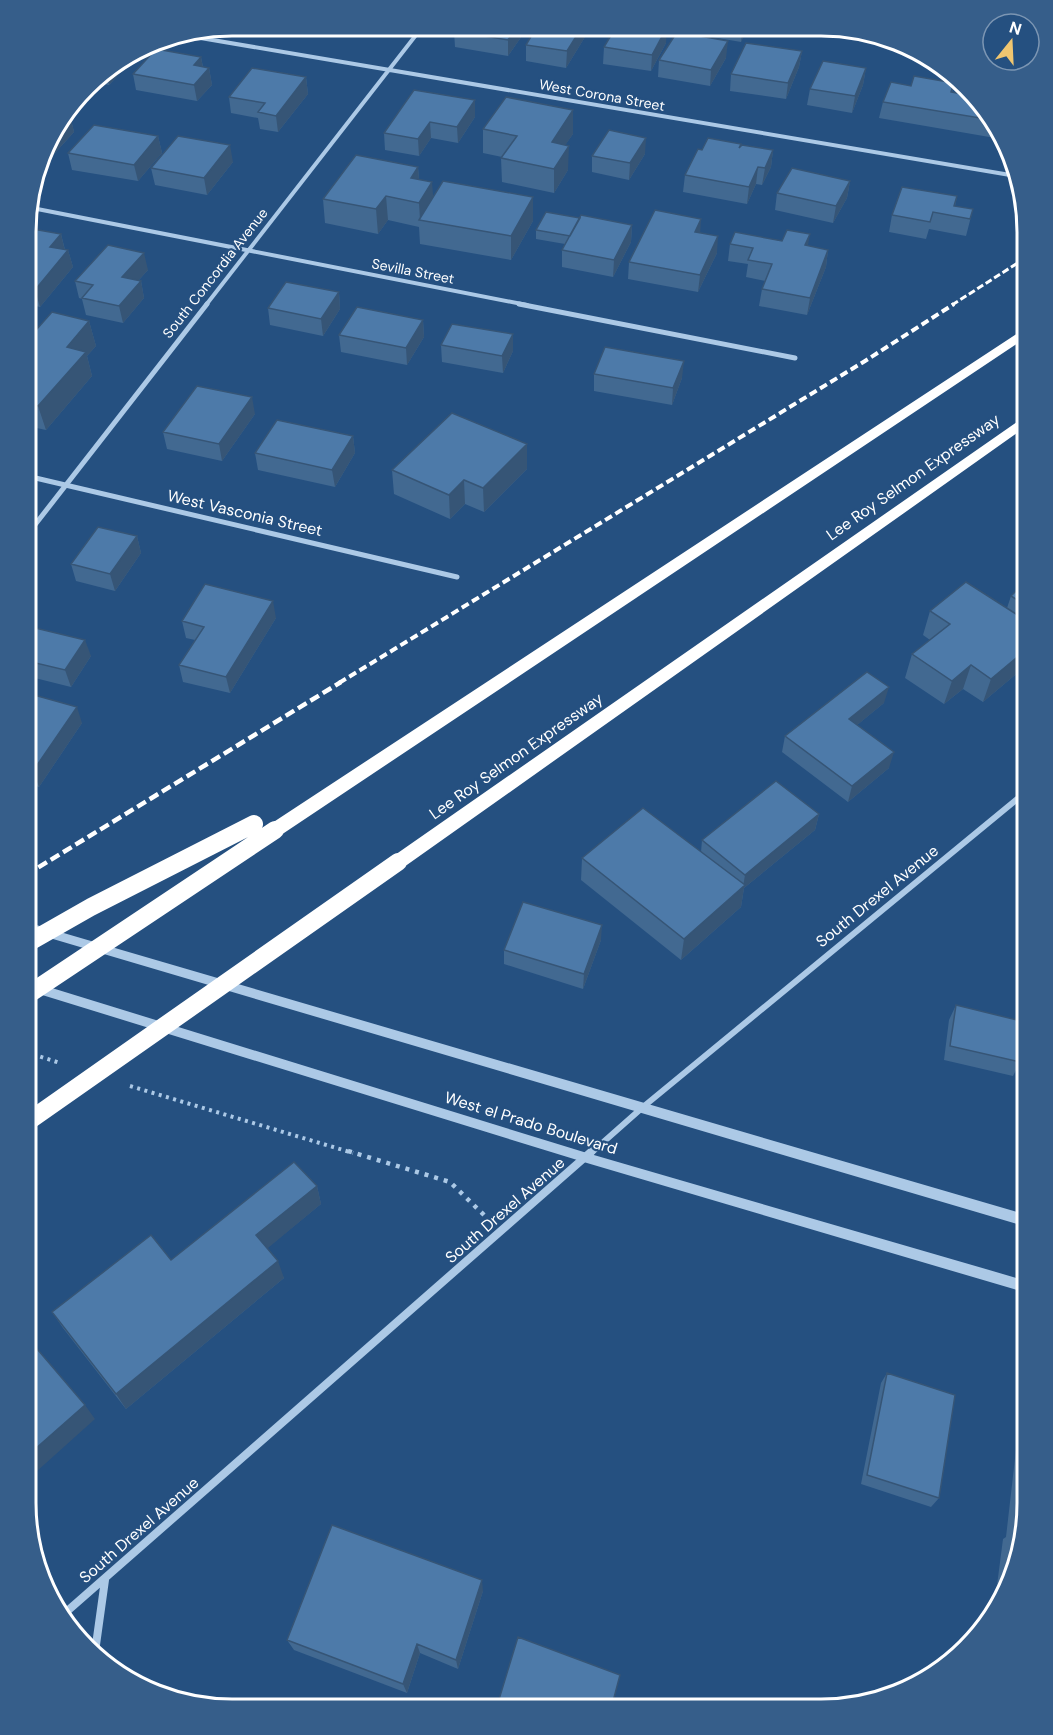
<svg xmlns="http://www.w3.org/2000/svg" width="1053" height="1735" font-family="'DM Sans',sans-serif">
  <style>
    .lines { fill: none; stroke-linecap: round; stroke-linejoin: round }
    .path-far1 { stroke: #acc9e6; stroke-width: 4; stroke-dasharray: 3 4.5; stroke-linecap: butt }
    .path { stroke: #acc9e6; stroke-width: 4.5; stroke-dasharray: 4 6; stroke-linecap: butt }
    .minor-far3 { stroke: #acc9e6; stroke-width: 4 }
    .minor-far2 { stroke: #acc9e6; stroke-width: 5 }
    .minor-far1 { stroke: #acc9e6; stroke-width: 6 }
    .minor { stroke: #acc9e6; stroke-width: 8 }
    .tertiary { fill: #acc9e6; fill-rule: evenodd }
    .motorway { fill: #fff; fill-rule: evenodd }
    .rail-far2 { stroke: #fff; stroke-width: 3; stroke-dasharray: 7 3; stroke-linecap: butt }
    .rail-far1 { stroke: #fff; stroke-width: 4; stroke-dasharray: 8 4; stroke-linecap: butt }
    .rail { stroke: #fff; stroke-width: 4.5; stroke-dasharray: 10 4.5; stroke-linecap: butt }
    .motorway-bridge { stroke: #fff; stroke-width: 18 }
    .wall { fill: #426991 }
    .shaded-wall { fill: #365576 }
    .building { fill: #4d7aa9; stroke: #365576; stroke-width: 1.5 }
    .labels { text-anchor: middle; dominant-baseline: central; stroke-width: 4.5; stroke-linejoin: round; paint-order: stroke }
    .far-street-label { font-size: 14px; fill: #fff; stroke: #255080 }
    .street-label { font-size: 16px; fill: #fff; stroke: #255080 }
    .rim { fill: none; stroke: #fff; stroke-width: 3 }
  </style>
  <rect width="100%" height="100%" fill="#255080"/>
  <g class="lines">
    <path class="path-far1" d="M26 1052 60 1063
      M130 1086 353 1153"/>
    <path class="path" d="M348 1151 450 1182 484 1215"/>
    <path class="minor-far3" d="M183 35 1016 176
      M27 207 527 305
      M206 305 423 26"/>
    <path class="minor-far2" d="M519 304 795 358
      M27 476 457 577
      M27 535 207 304"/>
    <path class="minor-far1" d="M591 1153 643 1107 1027 791"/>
    <path class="minor" d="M65 1613 592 1151
      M95 1652 105 1580"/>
    <path class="tertiary" d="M26 922 1027 1215V1227L26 931Z
      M26 980 587 1153 1027 1281V1293L587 1163 26 990Z"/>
    <path class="motorway" d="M1027 327V337L281 835 275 837 269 835 266 830 269 825Z
      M1027 415V426L404 867 398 869 392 867 389 862 392 857Z"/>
    <path class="rail-far2" d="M952 305 1027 257"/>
    <path class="rail-far1" d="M339 683 865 361 954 304"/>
    <path class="rail" d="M26 875 341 682"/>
    <path class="motorway-bridge" d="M26 944 91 907 254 824
      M26 996 275 830
      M26 1123 398 862"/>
  </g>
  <path class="wall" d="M304 26H375L367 35Z
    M526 26V30L508 56 455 47 454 31Z
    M537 26 588 27V32L566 68 526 61V45Z
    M748 27 741 42 712 37 713 28Z
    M831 27H848L869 36 867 40 830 34Z
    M666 43 651 71 603 64 604 47Z
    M802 51 799 67 786 99 730 91 731 74Z
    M201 57 203 67 209 68 212 85 197 101 136 90 133 74Z
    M726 58 710 86 658 77 659 60Z
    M123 60 124 69 109 85 93 82 88 87 96 77Z
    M866 68 863 85 852 113 807 105 810 89Z
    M306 77 308 94 278 132 260 129 258 118 231 113 229 97Z
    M954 83 952 93 967 95 1001 139 879 118 883 102 911 86Z
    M414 90 475 117 458 143 431 138 419 156 385 150 384 133Z
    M70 115 74 132 45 164 40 163 47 140Z
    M483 129 573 134 565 145 568 170 554 193 502 182 501 158 502 157 483 153Z
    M158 136 162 153 138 181 72 170 68 153Z
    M741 146 773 150 771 167 762 185 756 184 747 204 683 192 685 175 702 150Z
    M645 154 629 180 592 172V156Z
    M233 162 207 195 155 185 151 168Z
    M418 167 419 179 433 197H533V221L511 260 420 244 419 227 388 220 378 234 325 223 323 199Z
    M850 181 847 198 833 223 775 210 777 193Z
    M957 196 955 206 973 209 966 236 929 229 926 239 889 232 892 215Z
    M580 218 632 225 631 242 613 277 562 267V250L565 244 536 239V230Z
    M27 228 61 234 65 250H68L73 267 40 307 27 304Z
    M700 233 717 253 698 292 628 279 629 262Z
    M730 244 808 246 828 250 826 267 807 315 759 306 762 289 765 281 746 277 748 264 728 261Z
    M148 270 138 281H141L144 298 123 323 86 315 82 299 79 298 75 281Z
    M339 292 340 309 323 336 270 325 268 308Z
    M423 320 424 337 407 365 341 352 339 335Z
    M89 321 96 346 87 356 92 376 46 430 27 426V338H29Z
    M513 334V351L503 373 442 362 441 345Z
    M594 374 682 378 672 405 594 391Z
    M255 414 222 461 167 449 163 432Z
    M353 436 355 453 335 487 258 470 255 453Z
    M527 469 484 512 465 504 450 519 394 494 392 470Z
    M137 536 141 553 115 591 76 581 71 564Z
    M1027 580V665L983 702 963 689 944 704 905 678 912 654 930 640 923 635 930 611 1007 608 1011 596Z
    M276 618 230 693 183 682 179 665 195 640 186 638 182 621Z
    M27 627 91 656 71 687 27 676Z
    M27 693 82 723 39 787 26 783Z
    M884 703 857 725 889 768 848 802 782 752 785 736Z
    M819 814 815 830 744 888 741 907 681 960 581 880 582 858 701 852 702 840Z
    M1027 867V913L1019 912 1023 876Z
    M601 940 583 989 504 964V950Z
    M956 1005 1020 1062 1013 1076 944 1060 949 1020Z
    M317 1186 321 1204 267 1248 284 1278 126 1409 63 1328 52 1312 171 1260Z
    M887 1373 939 1498 931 1507 861 1484 881 1383Z
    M1027 1406V1517L1016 1570 1002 1596 996 1593 1003 1539 1006 1537 1020 1415Z
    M483 1591 458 1669 420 1653 407 1693 294 1650 287 1640Z"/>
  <path class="shaded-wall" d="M367 26H375L367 35Z
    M517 26H526V30L508 56V40Z
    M582 27H588V32L566 68 567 51Z
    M667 27 666 43 651 71 652 55Z
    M745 27H748L741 42 742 33Z
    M728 41 726 58 710 86 711 70Z
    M802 51 799 67 786 99 788 83Z
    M201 57 204 74 194 65Z
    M123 60 124 69 109 85 106 71Z
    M209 68 212 85 197 101 194 85Z
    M866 68 863 85 852 113 855 96Z
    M306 77 308 94 278 132 276 116Z
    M475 100V117L458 143 457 127Z
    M573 110V134L551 166 552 142Z
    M70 115 74 132 45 164 43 155 47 140Z
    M430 122 431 138 419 156 418 139Z
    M158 136 162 153 138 181 134 165Z
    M646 138 645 154 629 180 630 163Z
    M230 145 233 162 207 195 204 178Z
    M569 146 568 170 554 193V169Z
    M773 150 771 167 762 185 765 168Z
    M418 167 420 191 411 178Z
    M758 167 756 184 747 204 749 187Z
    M850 181 847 198 833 223 836 206Z
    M432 182 434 206 420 220 419 203Z
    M386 196 388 220 378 234 376 209Z
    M533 197V221L511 260V236Z
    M701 219 700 236 695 232Z
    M632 225 631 242 613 277 614 260Z
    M61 234 65 251 50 247Z
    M810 234 807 251 805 245Z
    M718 236 717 253 698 292 700 275Z
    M68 250 73 267 40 307 35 290Z
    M828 250 826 267 807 315 810 298Z
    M144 253 148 270 126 294 122 277Z
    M141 281 144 298 123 323 119 306Z
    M339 292 340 309 323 336 321 319Z
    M423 320 424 337 407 365 406 348Z
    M89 321 96 346 87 356 92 376 46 430 38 406 67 347Z
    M513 334V351L503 373 502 356Z
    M684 361 682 378 672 405 673 388Z
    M252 397 255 414 222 461 219 444Z
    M353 436 355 453 335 487 332 470Z
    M527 444V469L484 512 483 488Z
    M464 480 465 504 450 519 449 495Z
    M137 536 141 553 115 591 110 574Z
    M273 601 276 618 230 693 226 677Z
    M85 640 91 656 71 687 65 670Z
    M1027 649V665L983 702 991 679Z
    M971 665 963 689 944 704 952 681Z
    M889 687 884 703 845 735 849 719Z
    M77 707 82 723 39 787 33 771Z
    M894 752 889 768 848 802 852 786Z
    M819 814 815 830 744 888 741 907 681 960 684 939 743 887 745 875Z
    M602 925 601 940 583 989 584 974Z
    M317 1186 321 1204 262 1253 256 1235Z
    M278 1261 284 1278 126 1409 116 1394Z
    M85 1405 95 1419 26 1481V1457Z
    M482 1580 483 1591 458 1669 456 1660Z
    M417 1644 420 1653 407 1693 403 1684Z"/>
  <path class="building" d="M458 26H517L508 40 454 31Z
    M537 26 582 27 567 51 526 45Z
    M616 27H667L652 55 604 47Z
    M714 27H745L742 33 713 28Z
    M677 32 728 41 711 70 659 60Z
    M746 43 802 51 788 83 731 74Z
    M156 49 201 57 194 65 209 68 194 85 133 74Z
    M823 61 866 68 855 96 810 89Z
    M252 68 306 77 276 116 258 112 265 103 229 97Z
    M914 76 954 83 951 92 967 95 986 119 883 102 891 82 911 86Z
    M414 90 475 100 457 127 430 122 418 139 384 133Z
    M506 97 573 110 552 142 569 146 554 169 501 158 517 136 483 129Z
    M67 115H70L49 138Z
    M94 125 158 136 134 165 68 153Z
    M609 130 646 138 630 163 592 156Z
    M178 136 230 145 204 178 151 168Z
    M708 138 741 144 739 148 742 145 773 150 765 168 758 167 749 187 685 175 698 149 702 150Z
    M356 155 418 167 411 178 432 182 419 203 386 196 376 209 323 199Z
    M792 168 850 181 836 206 777 193Z
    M443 181 533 197 511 236 419 220Z
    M902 187 957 196 954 206 973 209 970 219 933 212 930 222 892 215Z
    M655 210 701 219 695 232 718 236 700 275 629 262Z
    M546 212 580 218 570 236 536 230Z
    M581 215 632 225 614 260 562 250Z
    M27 228 61 234 50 247 68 250 35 290 27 288Z
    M787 230 810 234 805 245 828 250 810 298 762 289 772 264 748 260 753 248 730 244 735 232 782 241Z
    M108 245 144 253 122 277 141 281 119 306 82 298 93 285 75 281Z
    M286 282 339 292 321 319 268 308Z
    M357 307 423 320 406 348 339 335Z
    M52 312 89 321 67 347 86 352 38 406 27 403V338H29Z
    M452 324 513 334 502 356 441 345Z
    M605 347 684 361 673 388 594 374Z
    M197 386 252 397 219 444 163 432Z
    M452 413 527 444 483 488 464 480 449 495 392 470Z
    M277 420 353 436 332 470 255 453Z
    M98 527 137 536 110 574 71 564Z
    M1027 580V606L1011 596Z
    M966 582 1027 621V649L991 679 971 665 952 681 912 654 950 624 930 611Z
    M205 584 273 601 226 677 179 665 204 627 182 621Z
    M27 626 85 640 65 670 27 661Z
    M867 672 889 687 849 719 894 752 852 786 785 736Z
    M27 693 77 707 33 771 26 769Z
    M776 781 819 814 745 875 702 840Z
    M643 808 745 885 684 939 582 858Z
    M523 902 602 925 584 974 504 950Z
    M956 1005 1025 1022 1020 1062 950 1046Z
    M294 1162 317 1186 256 1235 278 1261 116 1394 52 1312 151 1235 171 1260Z
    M26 1336 85 1405 26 1457Z
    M887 1373 955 1395 939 1498 867 1475Z
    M1027 1444V1517L1016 1570 1009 1583H1008L1015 1528H1018Z
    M332 1525 482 1580 456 1660 417 1644 403 1684 287 1640Z
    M518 1637 620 1675 611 1709H503L497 1706Z"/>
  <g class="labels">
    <g class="far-street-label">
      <text transform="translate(602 95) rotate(10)">West Corona Street</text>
      <text transform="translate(413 271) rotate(11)">Sevilla Street</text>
      <text transform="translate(215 273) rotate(-52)">South Concordia Avenue</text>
    </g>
    <g class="street-label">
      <text transform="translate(913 477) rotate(-35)">Lee Roy Selmon Expressway</text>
      <text transform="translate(245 513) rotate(13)">West Vasconia Street</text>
      <text transform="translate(516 756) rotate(-35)">Lee Roy Selmon Expressway</text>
      <text transform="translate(877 896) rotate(-39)">South Drexel Avenue</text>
      <text transform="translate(531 1123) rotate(17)">West el Prado Boulevard</text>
      <text transform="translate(505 1210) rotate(-41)">South Drexel Avenue</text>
      <text transform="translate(139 1530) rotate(-41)">South Drexel Avenue</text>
    </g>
  </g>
  <path d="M0 0H1053V1735H0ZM232 36H821A196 196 0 0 1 1017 232V1503A196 196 0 0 1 821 1699H232A196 196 0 0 1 36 1503V232A196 196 0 0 1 232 36Z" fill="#365e8a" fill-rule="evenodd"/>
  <path class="rim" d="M232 36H821A196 196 0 0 1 1017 232V1503A196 196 0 0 1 821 1699H232A196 196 0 0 1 36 1503V232A196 196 0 0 1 232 36Z"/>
  <g transform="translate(1011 42) rotate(18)"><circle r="28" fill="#255080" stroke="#7c96b3" stroke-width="1.5"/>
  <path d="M0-4.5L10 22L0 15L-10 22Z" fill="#f0c670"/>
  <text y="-9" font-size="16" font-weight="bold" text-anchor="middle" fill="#ffffff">N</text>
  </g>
</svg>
